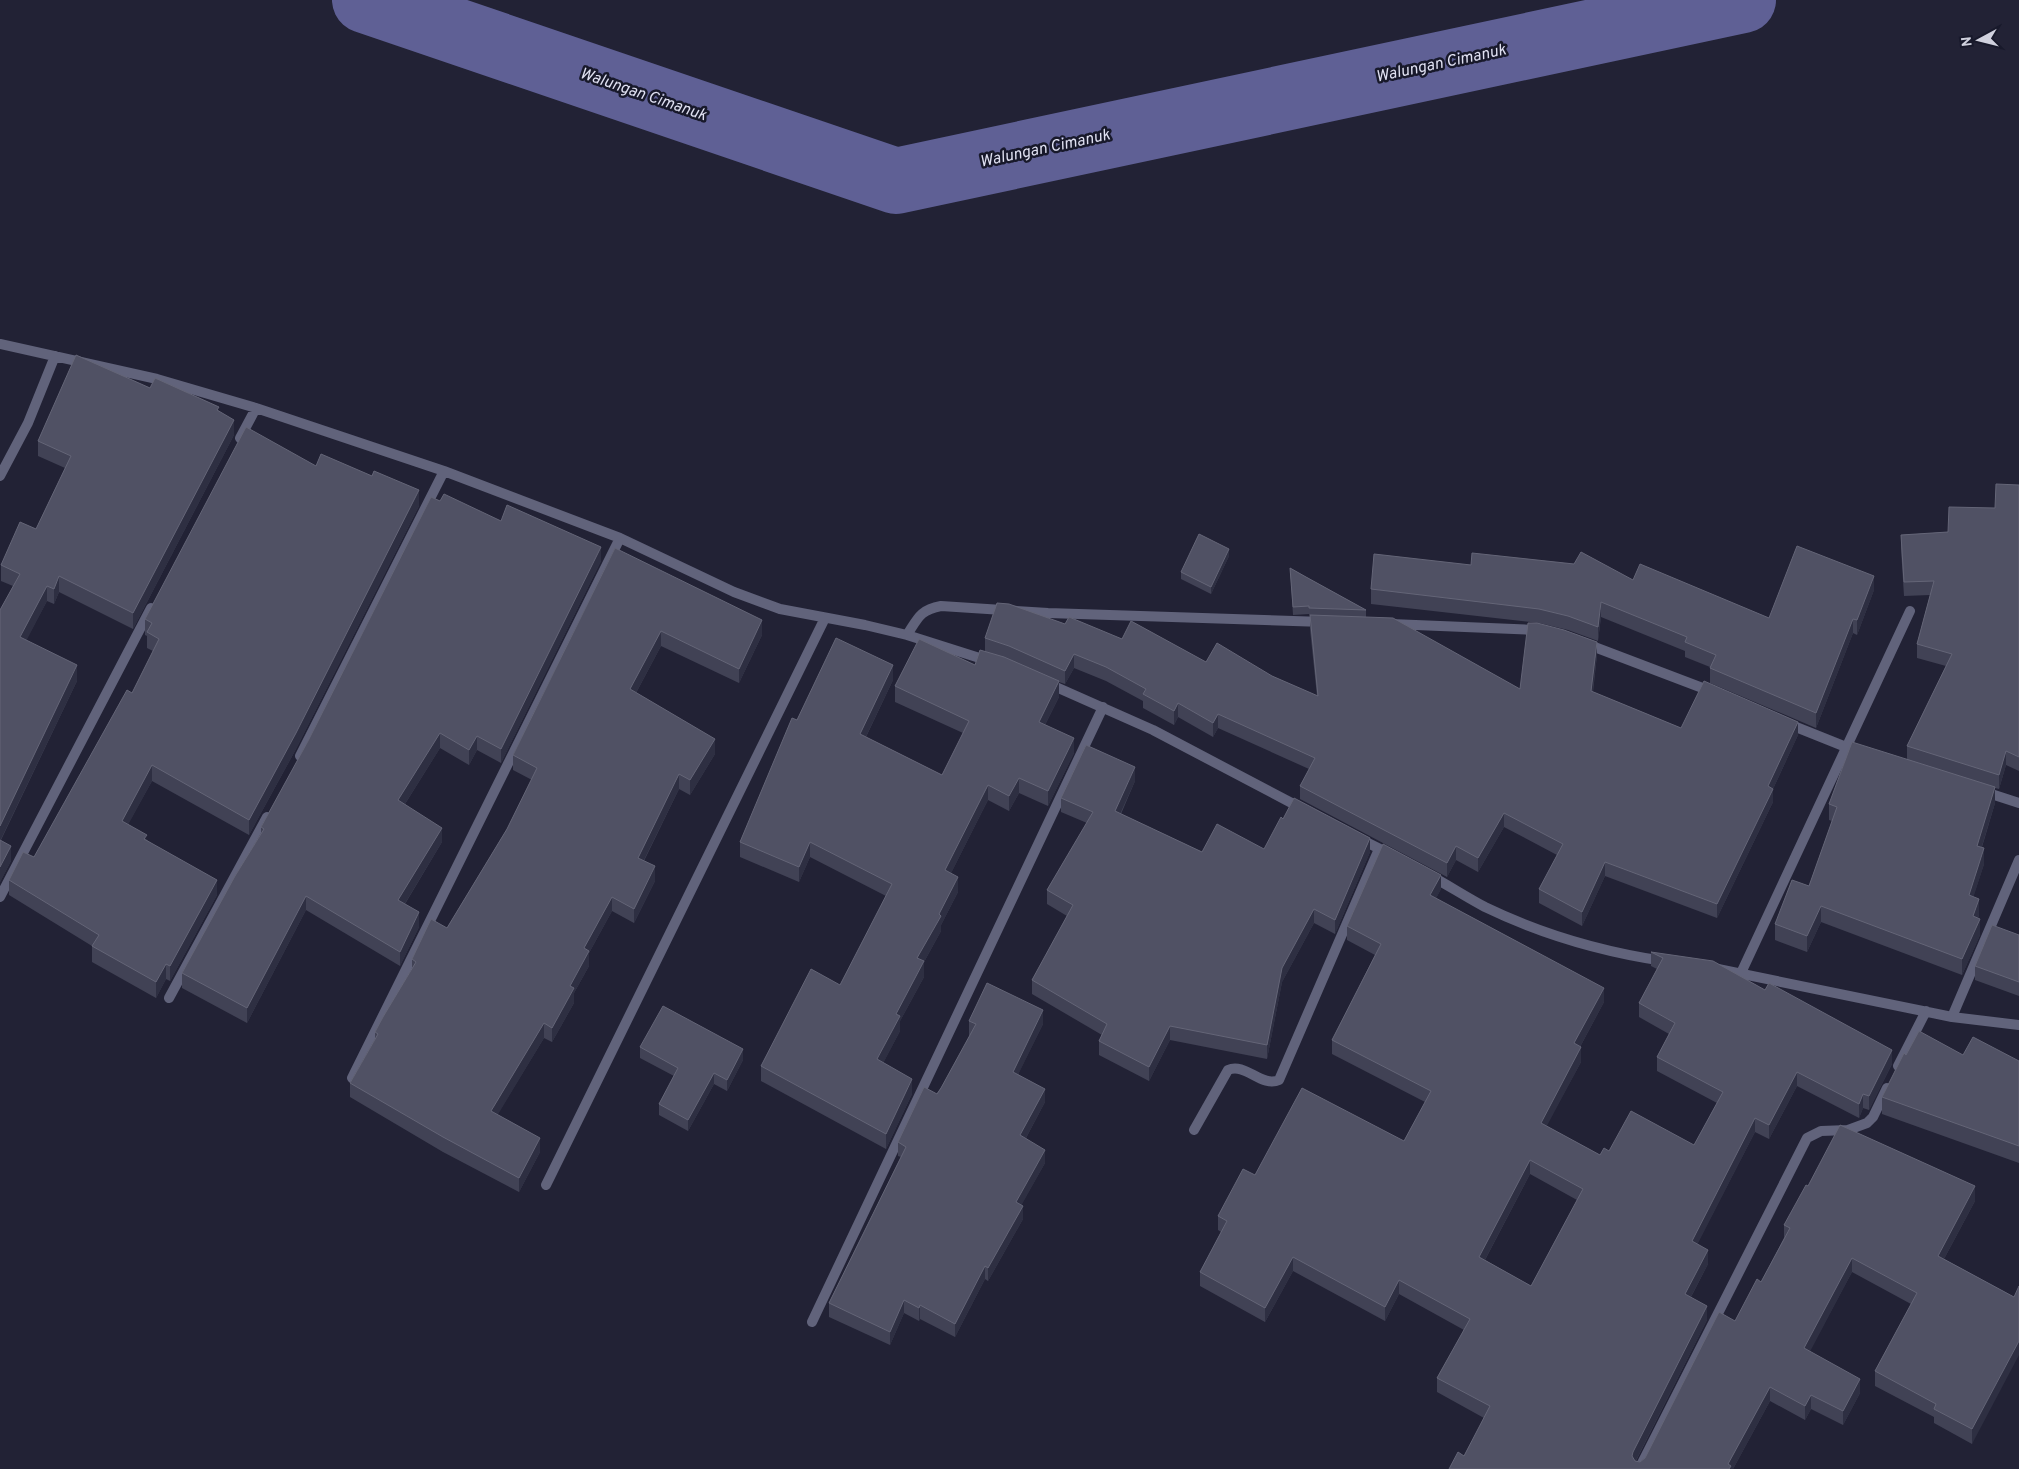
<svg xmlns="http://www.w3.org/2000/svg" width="2019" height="1469" font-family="Overpass,sans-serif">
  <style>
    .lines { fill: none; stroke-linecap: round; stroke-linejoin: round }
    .river { stroke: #5f6095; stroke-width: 66 }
    .minor { stroke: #61637b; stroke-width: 10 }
    .wall { fill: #414255; fill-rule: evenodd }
    .shaded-wall { fill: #2e2f42 }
    .building { fill: #505164; stroke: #646577; fill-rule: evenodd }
    .labels { text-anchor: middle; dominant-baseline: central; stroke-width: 5; stroke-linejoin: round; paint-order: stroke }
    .water-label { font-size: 16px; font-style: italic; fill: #e0e1f2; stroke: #18192b }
  </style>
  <rect width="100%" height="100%" fill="#222235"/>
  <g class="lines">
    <path class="river" d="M365 0 896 181 1743 0"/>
    <path class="minor" d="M0 344 157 379 256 408 444 471 620 538 734 592 780 609 865 625 907 635 989 661
      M240 438 256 408
      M0 476 28 423 55 356
      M1391 624 1539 630
      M907 635C918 618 920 610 941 606L1048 613 1324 622
      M1584 643 1713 692
      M1047 683 1153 730 1303 809
      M1786 723 1861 753
      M300 756 444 471
      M1982 791 2019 803
      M1360 839 1392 855
      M1429 875C1448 885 1466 897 1485 907 1541 934 1603 952 1664 961
      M0 897 151 608
      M1718 969 1952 1017 2019 1025
      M1741 973 1910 611
      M169 998 267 817
      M1952 1017 2019 860
      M1898 1066 1926 1011
      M352 1078 620 538
      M1194 1130 1228 1070C1245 1062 1262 1088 1279 1080L1379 849
      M546 1185 825 618
      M812 1322 1103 707
      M1639 1469 1807 1138 1821 1131 1848 1130 1867 1123 1873 1117 1887 1088"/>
  </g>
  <path class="wall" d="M150 388 219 411 234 435 133 629 59 592 54 604 47 601 26 640 77 681 1 840 11 861 0 882V610L13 586 1 581V565L36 529 65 468 38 456V441Z
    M316 466 419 506 296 749 249 835 152 781 128 824 147 840 217 895 170 981 166 979 156 998 92 962V946L9 895V880L34 857 132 693 153 651 147 648V636L145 635V619Z
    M2019 485V771L2006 765 1999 789 1995 788V803L1982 847 1984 864 1973 897 1979 915 1978 918 1980 935 1962 975 1821 922 1807 952 1775 940V924L1809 886 1832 821 1829 820V804L1907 759V746L1946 666 1917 658V644L1930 595 1904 596 1901 549V535L1948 532 1995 508Z
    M440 501 601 561 501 763 477 750 469 765 440 748 405 804 442 842 405 904 419 927 400 966 306 910 247 1023 182 988V973L261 833V827Z
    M615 548 762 635 739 683 661 646 636 693 715 754 690 795 679 789 644 861 655 881 634 923 612 911 589 953V966L574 993V1003L552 1042 544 1038 497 1115 540 1152 519 1192 443 1152 350 1097V1083L375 1039V1032L412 969V959L447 928 507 829 532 780 513 770V755Z
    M1229 556 1211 594 1181 579V572Z
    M1471 565 1633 580 1769 618 1874 590 1857 635 1853 633 1816 728 1710 683V667L1685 657V651L1601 617 1598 641 1568 630 1539 623 1371 604V589Z
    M1290 568 1366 610V617L1520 689 1597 655 1593 692 1681 728 1798 735 1773 789V802L1717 918 1605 876 1582 926 1539 903V889L1557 855 1504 827 1478 872 1456 860 1447 877 1300 799V786L1309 769 1218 728 1213 737 1178 717 1174 725 1143 708V701L1106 681 1074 668 1065 684 1059 682V697L1045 725 1074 753 1048 806 1019 793 1009 811 988 800 951 873 958 892 941 925V931L924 962V977L900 1021V1031L883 1063 912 1094 886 1149 761 1081V1066L840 985 886 896 810 857 799 882 740 857V842L797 720 893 680 866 737 942 775 963 733 895 702V686L975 665 985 651V638L1065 624 1122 639 1206 662 1272 676 1317 696 1310 629V615H1309V614L1293 615Z
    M1135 781 1121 814 1202 852 1264 849 1370 852 1335 934 1314 923 1282 982 1267 1059 1170 1040 1149 1081 1099 1055V1041L1102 1035 1032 994V980L1067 916 1047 904V890L1087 823 1061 812V798Z
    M1441 889 1436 898 1604 1002 1580 1047 1581 1062 1546 1126 1600 1155 1609 1151 1694 1145 1717 1103 1657 1071V1057L1669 1034 1639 1017V1003L1657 969 1651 966V952L1892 1064 1869 1110 1863 1108 1859 1118 1797 1086 1769 1139 1755 1132 1697 1244 1708 1264 1691 1297 1707 1320 1636 1461 1640 1462 1645 1458 1761 1282 1784 1238V1225L1808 1186 1975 1201 1944 1259 2014 1297 1972 1444 1934 1423V1417L1875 1386V1371L1911 1304 1852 1272 1809 1352 1860 1393 1843 1425 1811 1409 1805 1420 1770 1401 1733 1469 1464 1456 1484 1418 1437 1392V1378L1464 1330 1399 1294 1385 1321 1293 1271 1265 1322 1200 1286V1272L1221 1232 1218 1230V1216L1255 1175 1404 1141 1425 1102 1332 1054V1040L1375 955 1347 940V926ZM1530 1174 1577 1200 1531 1286 1485 1260Z
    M2019 935V996L1975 980V966Z
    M969 1021 1043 1024 1018 1074 1045 1102 1026 1138 1045 1163 1021 1205 1023 1219 988 1281 985 1279 955 1337 920 1319 919 1321 904 1313 890 1345 829 1317V1303L901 1157 898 1156V1142L941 1088 970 1035H969Z
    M640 1047 743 1060 727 1091 714 1084 688 1131 659 1115V1104L674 1076 640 1058Z
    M1906 1055H1963L2019 1061V1163L1882 1114V1097Z"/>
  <path class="shaded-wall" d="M234 420V435L133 629V613Z
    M419 490V506L296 749 249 835V820Z
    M601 547V561L501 763V749Z
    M1229 549V556L1211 594V587Z
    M59 576V592L54 604V589Z
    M1874 576V590L1857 635V620Z
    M47 586V601L20 653V637Z
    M1601 602V617L1598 641V627Z
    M1853 619V633L1816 728V713Z
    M762 620V635L739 683V669Z
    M661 631V646L630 704V689Z
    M1597 642V655L1591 705V691Z
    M1074 654V668L1065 684V671Z
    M77 665V681L0 841V826Z
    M893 665V680L860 749V734Z
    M1059 681V697L1039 737V722Z
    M1178 703V717L1174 725V711Z
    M1218 714V728L1213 737V723Z
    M1798 722V735L1773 789V802L1717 918V904L1768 786Z
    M440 733V748L398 815V800Z
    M477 736V750L469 765V750Z
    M1074 738V753L1048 806V791Z
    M715 739V754L690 795V780Z
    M2006 751V765L1999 789V775Z
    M152 765V781L122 836V821Z
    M1135 767V781L1115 825V811Z
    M679 774V789L638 872V858Z
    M1019 778V793L1009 811V796Z
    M988 785V800L945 885V870Z
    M1995 787V803L1977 862V846Z
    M1504 813V827L1478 872V858Z
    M442 828V842L398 915V900Z
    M1370 838V852L1335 934V920Z
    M810 842V857L799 882V867Z
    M11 846V861L0 882V867Z
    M1456 846V860L1447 877V863Z
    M1984 848V864L1969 911V895Z
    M1605 862V876L1582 926V912Z
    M655 866V881L634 923V909Z
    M1441 875V889L1430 910V895Z
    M958 877V892L941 925V931L924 962V977L900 1021V1031L877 1075V1059L917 958Z
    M217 880V895L170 981V966Z
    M306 896V910L247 1023V1008Z
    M612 897V911L589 953V966L574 993V1003L552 1042V1028L570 986 584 948Z
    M1979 899V915L1973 932V916Z
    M1821 906V922L1807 952V936Z
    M1314 909V923L1282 982 1267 1059V1045L1282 968Z
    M419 912V927L400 966V952Z
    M1980 919V935L1962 975V959Z
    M166 964V979L156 998V982Z
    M1604 988V1002L1574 1058V1043Z
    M1043 1010V1024L1013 1085V1072Z
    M544 1023V1038L491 1126V1111Z
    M1170 1026V1040L1149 1081V1067Z
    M1581 1047V1062L1541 1137V1123Z
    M743 1049V1060L727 1091V1080Z
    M1892 1050V1064L1869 1110V1096Z
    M1797 1072V1086L1769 1139V1125Z
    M714 1073V1084L688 1131V1120Z
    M912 1079V1094L886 1149V1134Z
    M1045 1089V1102L1020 1149V1135Z
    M1863 1094V1108L1859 1118V1104Z
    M1755 1118V1132L1692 1255V1241Z
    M540 1138V1152L519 1192V1178Z
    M1045 1150V1163L1016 1215V1202Z
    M1530 1160V1174L1479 1271V1257Z
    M1975 1186V1201L1938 1270V1256Z
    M1023 1206V1219L988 1281V1268Z
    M1708 1250V1264L1685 1308V1294Z
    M1293 1257V1271L1265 1322V1308Z
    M1852 1258V1272L1804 1363V1348Z
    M985 1266V1279L955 1337V1324Z
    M1399 1280V1294L1385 1321V1307Z
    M904 1300V1313L890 1345V1332Z
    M920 1305V1319L919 1321V1308Z
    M1707 1306V1320L1633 1466 1632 1456 1633 1452Z
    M2019 1341V1355L1972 1444V1429Z
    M1860 1379V1393L1843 1425V1411Z
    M1770 1387V1401L1733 1469H1728V1464Z
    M1811 1395V1409L1805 1420V1406Z"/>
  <path class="building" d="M76 355 150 388 155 378 219 407 217 410 234 420 133 613 59 576 54 589 47 586 20 637 77 665 0 826V610L20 574 1 565 20 522 36 529 71 456 38 441Z
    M246 427 316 466 321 454 372 476 374 471 419 490 296 733 249 820 152 765 122 821 147 835 144 839 217 880 170 966 166 964 156 982 92 946 99 935 9 880 23 852 34 857 127 690 132 693 159 639 147 632 152 623 145 619Z
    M1996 484 2019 485V757L2006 751 1999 775 1907 746 1952 654 1917 644 1934 581 1904 582 1901 535 1948 532 1949 507 1995 508Z
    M444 494 501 521 507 505 601 547 501 749 477 736 469 750 440 733 398 800 442 828 398 900 419 912 400 952 306 896 247 1008 182 973 235 876 264 829 261 827 308 741 431 497 440 501Z
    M1199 534 1229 549 1211 587 1181 572Z
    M1797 546 1874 576 1857 620 1853 619 1816 713 1710 668 1716 655 1685 642 1687 637 1601 602 1598 627 1568 616 1539 609 1371 589 1374 554 1471 565 1472 553 1574 564 1581 552 1633 580 1640 564 1769 618Z
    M615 548 762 620 739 669 661 631 630 689 715 739 690 780 679 774 638 858 655 866 634 909 612 897 584 948 589 951 570 986 574 988 552 1028 544 1023 491 1111 540 1138 519 1178 443 1137 350 1083 378 1034 375 1032 383 1017 416 962 412 959 431 919 447 928 507 829 537 768 513 755Z
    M1290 568 1306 577 1366 610 1309 608V606L1293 607Z
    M997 603 1009 604 1065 624 1069 617 1122 639 1131 621 1206 662 1217 643 1272 676 1318 696 1310 615 1393 618 1520 689 1528 623H1537L1564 630 1597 642 1591 691 1681 728 1704 681 1798 722 1768 786 1773 789 1717 904 1605 862 1582 912 1539 889 1563 844 1504 813 1478 858 1456 846 1447 863 1300 786 1315 758 1218 714 1213 723 1178 703 1174 711 1143 694 1146 689 1106 667 1074 654 1065 671 1009 646 985 638Z
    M836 638 893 665 860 734 942 775 969 721 895 686 919 639 975 665 980 650 1004 657 1059 681 1039 722 1074 738 1048 791 1019 778 1009 796 988 785 945 870 958 877 939 914 941 916 917 958 924 961 896 1014 900 1016 877 1059 912 1079 886 1134 761 1066 811 969 840 985 892 884 810 842 799 867 740 842 792 718 797 720Z
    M1852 742 1995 787 1977 846 1984 848 1969 895 1979 899 1973 916 1980 919 1962 959 1821 906 1807 936 1775 924 1792 880 1809 886 1837 807 1829 804Z
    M1086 745 1135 767 1115 811 1202 852 1217 824 1264 849 1281 817 1283 819 1294 798 1370 838 1335 920 1314 909 1282 968 1267 1045 1170 1026 1149 1067 1099 1041 1107 1024 1032 980 1073 905 1047 890 1093 812 1061 798Z
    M0 840 11 846 0 867Z
    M1383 844 1441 875 1430 895 1604 988 1574 1043 1581 1047 1541 1123 1600 1155 1604 1148 1609 1151 1631 1111 1694 1145 1723 1092 1657 1057 1675 1023 1639 1003 1663 958 1651 952 1713 961 1765 990 1769 983 1892 1050 1869 1096 1863 1094 1859 1104 1797 1072 1769 1125 1755 1118 1692 1241 1708 1250 1685 1294 1707 1306 1633 1452 1632 1456 1635 1461 1640 1462 1645 1458 1719 1312 1735 1321 1757 1279 1761 1282 1790 1228 1784 1225 1806 1185 1808 1186 1840 1125 1975 1186 1938 1256 2014 1297 2019 1286V1341L1972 1429 1934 1409 1936 1404 1875 1371 1917 1293 1852 1258 1804 1348 1860 1379 1843 1411 1811 1395 1805 1406 1770 1387 1728 1464 1731 1466 1729 1469H1449L1458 1452 1464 1456 1490 1406 1437 1378 1470 1319 1399 1280 1385 1307 1293 1257 1265 1308 1200 1272 1227 1221 1218 1216 1243 1169 1255 1175 1302 1088 1404 1141 1431 1091 1332 1040 1381 944 1347 926ZM1530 1160 1583 1189 1531 1286 1479 1257Z
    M1992 925 2019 935V982L1975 966Z
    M987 983 1043 1010 1013 1072 1045 1089 1020 1135 1045 1150 1016 1202 1023 1206 988 1268 985 1266 955 1324 920 1305 919 1308 904 1300 890 1332 829 1303 906 1147 898 1142 924 1087 937 1094 941 1088 976 1024 969 1021Z
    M663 1006 743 1049 727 1080 714 1073 688 1120 659 1104 678 1068 640 1047Z
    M1919 1031 1963 1055 1973 1037 2019 1061V1146L1882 1097 1904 1053 1906 1055Z"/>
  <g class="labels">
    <g class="water-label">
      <text transform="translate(1441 64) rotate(-12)">Walungan Cimanuk</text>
      <text transform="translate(643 95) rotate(19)">Walungan Cimanuk</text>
      <text transform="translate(1045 149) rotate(-12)">Walungan Cimanuk</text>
    </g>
  </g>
  <g transform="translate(1979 40) rotate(263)" stroke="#18192b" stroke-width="4" paint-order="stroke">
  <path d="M0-4L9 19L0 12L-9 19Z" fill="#d0d1de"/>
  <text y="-8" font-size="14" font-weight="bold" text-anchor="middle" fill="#d0d1de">N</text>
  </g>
</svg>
